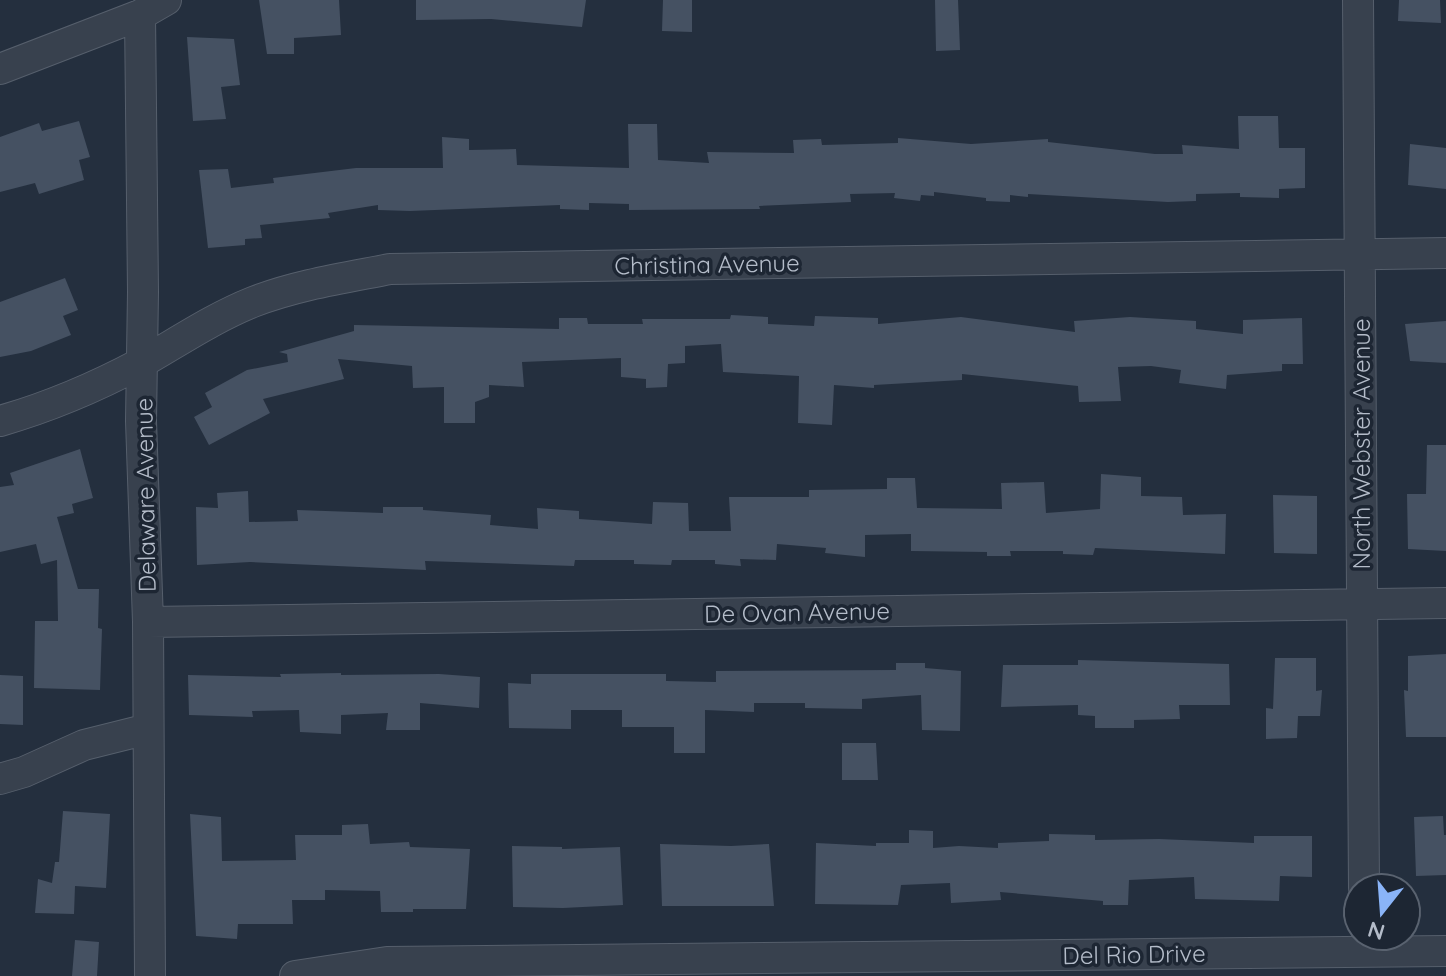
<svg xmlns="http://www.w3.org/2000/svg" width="1446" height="976" font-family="Quicksand,sans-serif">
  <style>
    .building { fill: #455162 }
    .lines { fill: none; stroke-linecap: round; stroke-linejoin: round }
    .street-casing { stroke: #565f6c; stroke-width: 32 }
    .street { stroke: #38414e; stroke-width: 30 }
    .labels { text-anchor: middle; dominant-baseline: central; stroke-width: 7; stroke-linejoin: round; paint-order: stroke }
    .street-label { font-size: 24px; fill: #b4bcc9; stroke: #1d2633 }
  </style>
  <rect width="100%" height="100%" fill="#242f3e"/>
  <path class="building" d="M259 0H339L341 35 294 38V54H267Z
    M416 0H586L582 27 491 19 416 20Z
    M663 0H692V32L662 31Z
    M935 0H958L960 50 936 51Z
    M1399 0H1440L1441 23 1398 21Z
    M187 37 234 39 240 85 221 87 226 119 193 121Z
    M1238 116H1278L1279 148H1305V188L1279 189V198L1240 197V193L1196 194V201L1168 202 1028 194V197L1010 195V202L986 201V198L934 192V196L921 195 920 201 894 198 895 193 850 194 851 202 759 206 760 209 629 210V204L589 203V210L560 209V205L410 211 378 210V205L328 213 330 218 260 225 262 238 245 239V245L208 248 199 170 228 169 231 188 274 183 273 178 356 168H443L442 137 469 139V150L516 149 517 165 629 168 628 124H657L658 160 709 163 707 152 794 153 793 140 821 139 822 145 898 143V138L971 144 1048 139V142L1155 154H1183L1182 145 1239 149Z
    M79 121 90 157 79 160 84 180 39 194 35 183 0 192V137L39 123 42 131Z
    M1410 144 1446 148V189L1408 185Z
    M65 278 78 310 63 316 71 335 31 351 0 357V302Z
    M731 315 768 317V324L814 326 815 316 878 318V324L961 317 1075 332 1074 321 1130 317 1196 321V329L1243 334V320L1302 318 1303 364H1282V371L1227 375 1226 389 1179 383 1181 370 1151 366 1118 367 1121 401 1079 402 1078 386 962 374V380L874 385V388L834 385 832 425 798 423 799 376 723 372 721 344 685 346V363L668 364 667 387 646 388V379L621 377V358L522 362 524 387 489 385V397L475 402V423H444V387L413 388 412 366 338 359 344 379 263 399 270 413 209 445 194 417 212 407 205 393 247 370 288 362 287 354 279 352 354 331V325L559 329V318H587L588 324H643L642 319H730Z
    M1446 321V363L1410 361 1405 324Z
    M1427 445H1446V551L1408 549 1407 494H1426Z
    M80 449 93 498 72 504 74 513 57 517 78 589H99L98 628 102 629 100 690 34 688 35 621H58L57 560 41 564 36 544 0 552V487L14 485 10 473Z
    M1101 474 1141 477V496L1182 497 1183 515 1226 514 1225 554 1095 548 1093 555 1063 554V551H1010L1011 556H987V552L911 551V534L865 535V557L825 553 826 548 777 544 776 560 740 559 741 566 715 564V560H672L671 565 634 564V560H575L574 566 425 561 426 570 250 562 197 565 196 507 218 508 217 493 248 491 249 522 298 521 297 510 383 513V507H423V510L491 515 490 525 538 529 537 508 579 511V519L652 524 653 502 688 503 689 531H731L729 497H809V490L887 489V478H915L917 508 1002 509 1001 483 1044 482 1046 513 1100 509Z
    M1273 495 1317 496V554L1274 553Z
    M1446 654V737H1406L1404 690 1408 691V656Z
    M1275 658H1316V691L1322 690 1320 716H1298L1297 738 1266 739V708L1273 709Z
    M1078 660 1229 664 1230 705H1179L1180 719 1134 720V728H1095V716L1078 715V705L1001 707 1003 665H1078Z
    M896 663H925V668L961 671 960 731 922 730 921 695 862 699V709L805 708V703H754V712L705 710V753H674V727H622V710H571V729L509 728 508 683 531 684V674H666V681L716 682V671L896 670Z
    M341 673V675L439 674 480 677 479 708 420 703V730H386L388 713 341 715V734L300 732 299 710 252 711 253 717 189 715 188 675 281 677 280 674Z
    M0 675 23 676V725L0 724Z
    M842 743H876L878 780H842Z
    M63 811 110 814 106 888 75 886 74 914 35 913 38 879 52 883 55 862H59Z
    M190 814 221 817 222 861 296 860 295 835H342V825L368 824 370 844 409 842 410 847 470 849 466 909H413V912H381L380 891 325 890V900H292L293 924H238L237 939 196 936Z
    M1443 816 1444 835H1446V875L1416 876 1414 817Z
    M909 830 933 831V848L959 846 998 848V843L1049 841V834L1095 835V840L1159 839 1254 843V836H1312V877L1280 876 1279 901 1195 899 1194 877 1129 880 1128 905H1103V901L1000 892 1001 900 951 903 950 883 901 885 898 905 815 904 816 843 876 846V843H909Z
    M660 844 731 846 769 844 774 906H662Z
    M512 846 562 847V849L620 847 623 905 563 908 513 907Z
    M75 940 99 942 97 976H72Z"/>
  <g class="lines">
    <defs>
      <path id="street" d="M1358 0 1364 888
        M140 15 143 292 141 421 148 622 150 976
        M0 69 140 15 166 0
        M0 421C49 407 96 387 141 363 178 342 213 318 253 302 297 285 344 278 390 269L1446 253
        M148 622 1446 603
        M0 779 24 772 84 745 148 729
        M295 976 387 962 1446 951"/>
    </defs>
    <use href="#street" class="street-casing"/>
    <use href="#street" class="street"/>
  </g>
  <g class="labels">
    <g class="street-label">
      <text transform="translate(707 264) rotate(-1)">Christina Avenue</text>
      <text transform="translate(1361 444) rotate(-90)">North Webster Avenue</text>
      <text transform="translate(145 495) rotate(-91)">Delaware Avenue</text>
      <text transform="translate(797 612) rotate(-1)">De Ovan Avenue</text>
      <text transform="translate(1134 954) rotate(-1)">Del Rio Drive</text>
    </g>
  </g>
  <g transform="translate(1382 912) rotate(197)"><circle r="38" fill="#1d2633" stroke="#59626f" stroke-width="2"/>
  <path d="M0-6L14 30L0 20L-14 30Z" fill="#8ab4f8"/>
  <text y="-12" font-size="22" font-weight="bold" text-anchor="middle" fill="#b4bcc9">N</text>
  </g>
</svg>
